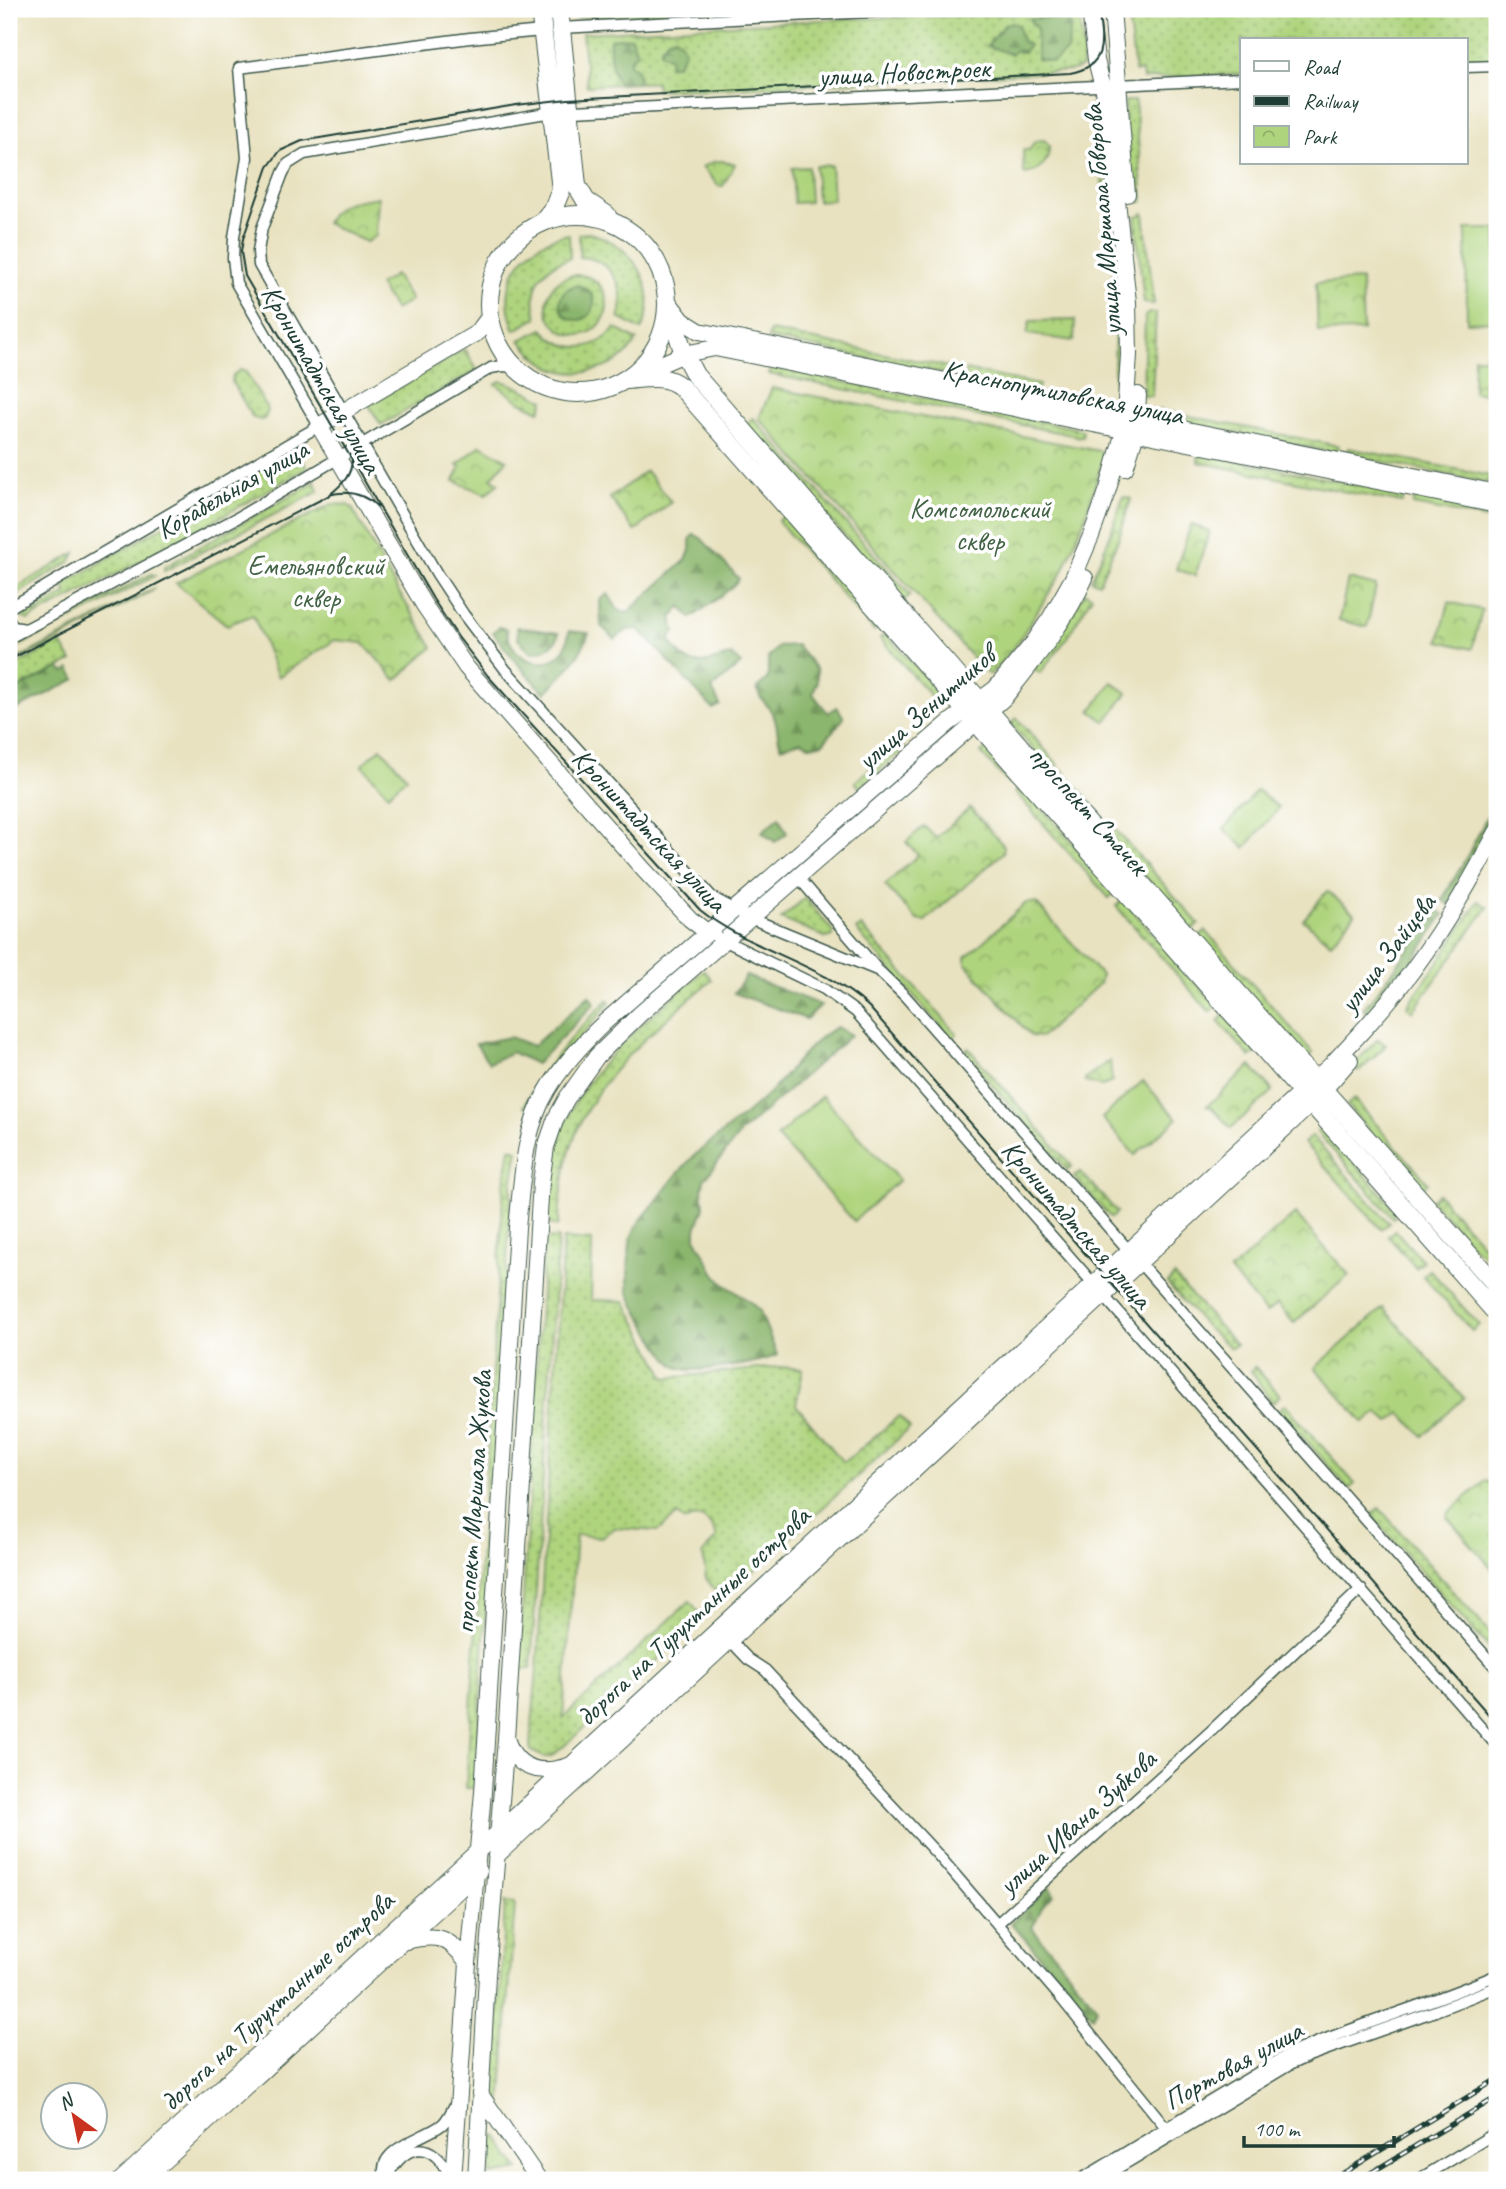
<svg xmlns="http://www.w3.org/2000/svg" width="1506" height="2189" font-family="Caveat,sans-serif">
  <style>
    .grass { fill: url(#grass-dots); stroke: #678859; stroke-width: 2 }
    .forest { fill: url(#forest-firs); stroke: #557a50; stroke-width: 2 }
    .park { fill: url(#park-crowns); stroke: #678859; stroke-width: 2 }
    .pitch { fill: #afd47e; stroke: #678859; stroke-width: 2 }
    .lines { fill: none; stroke-linecap: round; stroke-linejoin: round }
    .street-casing { stroke: #3d5649; stroke-width: 13 }
    .secondary-casing { stroke: #3d5649; stroke-width: 18 }
    .primary-casing { stroke: #3d5649; stroke-width: 20 }
    .street { stroke: #fff; stroke-width: 10 }
    .secondary { stroke: #fff; stroke-width: 16 }
    .primary { stroke: #fff; stroke-width: 18 }
    .tram { stroke: #1f3d34; stroke-width: 2 }
    .rail-casing { stroke: #1f3d34; stroke-width: 5 }
    .rail { stroke: #fff; stroke-width: 2.5; stroke-dasharray: 8; stroke-linecap: butt }
    .labels { text-anchor: middle; dominant-baseline: central; stroke-width: 7; stroke-linejoin: round; paint-order: stroke }
    .street-label { font-size: 28px; fill: #1f3d34; stroke: #fff }
    .park-label { font-size: 28px; fill: #436346; stroke: #fff }
  </style>
  <defs>
    <pattern id="grass-dots" width="8" height="8" patternUnits="userSpaceOnUse" patternTransform="scale(1.75)"><rect width="8" height="8" fill="#afd47e"/><path d="M2 2h.1M6 6h.1" fill="none" stroke="#8ead68" stroke-width="1.8" stroke-linecap="round"/></pattern>
    <pattern id="forest-firs" width="22" height="20" patternUnits="userSpaceOnUse" patternTransform="scale(1.75)"><rect width="22" height="20" fill="#8bb66d"/><path d="M5 1l3.5 6h-7zM16 11l3.5 6h-7z" fill="#71955a"/></pattern>
    <pattern id="park-crowns" width="20" height="18" patternUnits="userSpaceOnUse" patternTransform="scale(1.75)"><rect width="20" height="18" fill="#afd47e"/><path d="M2 6a3 3 0 1 1 6 0M12 15a3 3 0 1 1 6 0" fill="none" stroke="#8ead68"/></pattern>
  </defs>
  <rect width="100%" height="100%" fill="#fff"/>
  <filter id="ink" filterUnits="userSpaceOnUse"><feTurbulence type="fractalNoise" baseFrequency=".0143" numOctaves="2"/><feDisplacementMap in="SourceGraphic" scale="14" xChannelSelector="R" yChannelSelector="G"/><feConvolveMatrix kernelMatrix="1 2 1 2 8 2 1 2 1" color-interpolation-filters="sRGB"/></filter>
  <filter id="wash" filterUnits="userSpaceOnUse"><feTurbulence type="fractalNoise" baseFrequency=".00686" numOctaves="4" result="noise"/><feDisplacementMap in="SourceGraphic" scale="28" xChannelSelector="R" yChannelSelector="G"/><feGaussianBlur stdDeviation="1.57" result="paint"/><feColorMatrix in="noise" values="0 0 0 0 0 0 0 0 0 0 0 0 0 0 0 0 0 1.4 0 .05"/><feComposite in="paint" operator="in"/></filter>
  <g filter="url(#wash)">
    <rect width="100%" height="100%" fill="#e8e2c0"/>
    <path class="grass" d="M1132 9H1497V61L1466 63V40H1242V74L1143 79 1142 71 1135 72 1128 14 1132 13Z
      M1072 12V17L1080 22 1084 59 1082 63V67L1073 71 697 90 696 88 657 90 656 82 587 86 582 33 821 20Z
      M1125 101H1135L1143 202H1138L1133 199 1125 126Z
      M1100 103 1108 172 1102 174 1098 168 1091 104Z
      M1102 181 1109 183 1121 294 1116 298Z
      M1144 213 1154 304 1144 303 1135 217Z
      M589 233C631 242 664 289 641 330L619 318C628 290 612 259 580 257L579 234Z
      M569 234 570 258C539 267 529 288 537 318L515 330C495 285 521 242 569 234Z
      M547 305a30 30 0 1 1 60 0a30 30 0 1 1-60 0Z
      M1115 307 1123 308 1121 389 1114 388Z
      M1149 313H1156L1152 396H1143L1145 316Z
      M615 328 637 340C621 369 578 381 549 366 537 359 529 351 520 340L543 329C563 353 595 353 615 328Z
      M770 331 954 368 952 375 768 338Z
      M465 349 477 370 381 425 369 405Z
      M770 367 1083 430 1082 437 769 374Z
      M240 370 246 372 268 410 265 418 261 420 253 418 232 382 233 375Z
      M966 370 1039 385 1037 392 965 378Z
      M500 381C515 383 530 394 544 400L540 411 519 401 496 384Z
      M1159 410 1339 446 1337 453 1157 417Z
      M753 418 910 595 903 602 746 424Z
      M296 448 307 468 161 551 28 620 21 617 22 609 29 605 34 613 67 593 63 585Z
      M1348 448 1491 476 1490 483 1347 455Z
      M1199 453 1404 494 1402 503 1198 462Z
      M315 482 318 492 164 571V567Z
      M1415 496 1497 513V521L1413 505Z
      M1123 497 1131 499 1119 537 1099 583 1091 580 1108 541Z
      M783 516 880 626 874 631 778 521Z
      M75 553 70 562 9 599V592Z
      M151 574 155 576 9 651V647Z
      M155 588 152 591 9 665V663Z
      M1085 592 1092 596 1065 641 1040 673 1034 669Z
      M886 634 942 696 936 702 880 638Z
      M60 642 72 661 9 693V669Z
      M1017 718 1059 766 1053 771 1011 724Z
      M900 742 905 748 860 788 855 782Z
      M988 747 1015 778 1009 784 981 753Z
      M1062 769 1092 804 1086 810 1056 775Z
      M1022 786 1116 892 1109 898 1015 792Z
      M1115 829 1199 924 1192 930 1109 835Z
      M805 898 833 931V936L827 938 781 919Z
      M1123 900 1217 1006 1210 1012 1116 906Z
      M1478 901 1488 907 1413 1011 1407 1006 1437 964Z
      M861 926 957 1034 952 1039 856 930Z
      M1206 931 1313 1053 1307 1059 1199 937Z
      M704 970 712 980C659 1026 597 1072 573 1141 563 1168 561 1197 558 1226L545 1223C547 1198 548 1172 555 1148 578 1071 646 1021 704 970Z
      M608 1000 610 1003 553 1068 529 1108 524 1106C544 1065 576 1031 608 1000Z
      M1224 1015 1257 1052 1250 1057 1218 1021Z
      M1378 1039 1386 1045 1359 1072 1352 1066Z
      M968 1048 1072 1166 1067 1170 963 1052Z
      M1354 1099 1428 1183 1421 1189 1347 1105Z
      M1323 1127 1387 1200 1396 1216 1393 1218 1317 1132Z
      M1312 1136 1389 1223 1381 1229 1304 1143Z
      M510 1148 518 1150 512 1185 475 1788H466L504 1184Z
      M1080 1172 1117 1212 1111 1218 1074 1177Z
      M1438 1194 1494 1258 1492 1260 1475 1249 1431 1200Z
      M1395 1230 1423 1261 1416 1268 1388 1236Z
      M558 1238 531 1669H519L544 1239Z
      M563 1239 592 1241 591 1300 625 1301 666 1378 779 1367 803 1369 796 1405 843 1462 856 1453 899 1416 910 1428 722 1600 706 1578 703 1554 717 1537 712 1526 702 1517 691 1518 684 1521 677 1515 658 1531 615 1528 601 1537 576 1535 563 1718 690 1601 703 1618 562 1748 550 1757H544L531 1751 530 1746 537 1670Z
      M1430 1270 1479 1325 1472 1331 1423 1276Z
      M1174 1276 1236 1345 1231 1348 1208 1329 1167 1283Z
      M1255 1367 1280 1395 1272 1403 1251 1371Z
      M1285 1404 1355 1484 1349 1489 1279 1410Z
      M1379 1508 1497 1641V1657L1371 1515Z
      M505 1902 515 1903 501 2109 494 2091Z
      M493 2136H497L519 2170 491 2175Z"/>
    <path class="forest" d="M1067 18 1071 26 1067 51 1053 62 1037 59C1038 48 1035 40 1037 29L1029 19Z
      M1012 22 1018 26 1022 41 1029 45 1024 52 1016 50 1011 54 987 46 1005 24Z
      M631 37 637 53 630 59V65L636 69 639 74 637 82 619 84C610 71 609 54 610 39Z
      M675 37 682 44 685 51 677 65H669L670 58 661 53V48L667 40Z
      M560 303a17 17 0 1 1 34 0a17 17 0 1 1-34 0Z
      M694 534 701 538 739 579C734 588 702 610 691 618L681 606 672 618 675 632 669 640C674 646 679 654 685 659 695 668 719 659 731 655L741 664 712 689 720 705 713 709 639 629 627 630 615 639 601 626 600 600 608 594 618 610 627 613 686 560 690 550V540Z
      M499 627 507 629C508 656 541 674 562 653 567 647 568 638 569 631L589 633C579 660 565 673 545 693 526 673 508 654 493 632Z
      M517 627 559 633C556 647 544 652 531 652L518 639Z
      M796 645 817 670V682L813 694 828 713 837 707 844 718 823 743 811 746 801 741 781 747C776 734 779 721 769 708 763 700 759 698 757 688L768 678V658L779 646Z
      M58 668 65 672 70 669 76 679 9 713V693Z
      M1497 797V821L1450 905 1442 900 1468 855Z
      M779 817 787 833 775 842 762 832Z
      M1436 909 1444 914 1420 951 1370 1015 1363 1009 1388 978Z
      M746 976 821 1005 806 1019 734 993Z
      M589 996 595 1003 536 1064 512 1052 489 1063 476 1044 510 1037 533 1046Z
      M837 1027 851 1035 741 1132 704 1180 702 1190 704 1207 696 1229V1239L715 1274 724 1284 749 1301 760 1311 777 1355C760 1363 694 1375 677 1367 668 1363 632 1304 629 1292 627 1287 629 1245 631 1239 635 1225 645 1215 654 1204 667 1187 680 1169 695 1155 719 1134 746 1116 769 1093 791 1071 808 1042 837 1027Z
      M1050 1887 1054 1895 1043 1905 1032 1928 1097 2007 1092 2016 1011 1923Z"/>
    <path class="park" d="M576 9H725L577 18Z
      M1044 140 1049 145C1050 161 1040 173 1024 174L1023 150H1029L1035 141Z
      M722 161 735 164 723 186H719L702 167 713 162Z
      M378 197 376 236 366 242 326 223C338 199 354 202 378 197Z
      M395 275 411 300 395 310 379 285Z
      M1361 280 1363 331 1318 332 1316 283Z
      M1075 320 1074 341 1027 334 1030 321Z
      M1474 357 1497 358V396L1473 392Z
      M772 388 1105 452 1084 521 1063 571 1016 645 990 675 984 671 759 418Z
      M481 445 507 460 491 478 499 483 486 494 454 481 461 467 457 465Z
      M646 471 671 502 635 531 610 498Z
      M332 504 347 505 352 508 395 586 433 647 396 680 363 643 335 640 278 677 253 615 227 625 176 583Z
      M1191 525 1210 531 1195 576 1176 569Z
      M1348 579 1376 586 1367 627 1339 620Z
      M1449 602 1482 610 1472 649 1439 641Z
      M1112 682 1127 693 1106 722 1091 711Z
      M970 808 1004 846 1003 853 925 921 917 920 885 885 918 855 906 842 924 826 936 838Z
      M1327 891 1355 914 1331 943 1303 920Z
      M1026 903H1036L1101 975 1099 984 1041 1037 1031 1036 966 964V957Z
      M1110 1061 1112 1082 1102 1086 1085 1082V1078Z
      M1251 1066 1273 1091 1231 1128 1211 1107 1207 1106Z
      M1295 1214 1349 1275 1294 1323 1277 1304 1266 1313 1230 1271Z
      M1383 1308 1464 1398 1423 1436 1401 1413 1389 1422 1378 1412 1364 1423 1315 1368Z
      M1485 1481 1489 1482 1497 1491V1574L1447 1517 1449 1512Z"/>
    <path class="pitch" d="M831 165 833 200 817 201 815 166Z
      M808 167 810 202 794 203 792 168Z
      M1466 229H1497V321L1467 322Z
      M381 748 407 777 388 794 362 765Z
      M1257 790 1279 808 1245 848 1224 829Z
      M1143 1081 1177 1119 1135 1155 1102 1118Z
      M822 1096 899 1180 854 1221 777 1137Z"/>
  </g>
  <g filter="url(#ink)">
    <g class="lines">
      <defs>
        <path id="street" d="M560 28 925 9
          M1466 67 1497 66
          M1242 79 552 112 304 154 288 164 283 173 262 228 258 251 259 265 437 574 464 615 505 669 713 898 750 918 879 971 905 996 1497 1669
          M9 608 319 426 236 283 233 258 234 237 247 158 239 68 470 38 542 31
          M9 620 13 627 26 629
          M9 638 237 518 491 368 502 366 516 367
          M798 877 877 969
          M707 932 824 989 856 1012 1497 1746
          M727 1637 748 1659 765 1670 938 1855 1061 1998 1172 2135
          M997 1924 1211 1731 1361 1589
          M386 2178C407 2141 431 2139 451 2177
          M386 2180C386 2177 384 2173 384 2169 384 2148 425 2137 440 2126 448 2121 451 2111 456 2103
          M1080 2180 1287 2055C1355 2025 1428 2005 1497 1975
          M1098 2180 1291 2064 1311 2055 1435 2011 1497 1987
          M1418 2180 1497 2132"/>
        <path id="secondary" d="M1112 9 1127 194
          M670 304 683 321 699 331 1497 493
          M490 316 477 333 319 426 424 605 466 667 644 870 690 919 707 932
          M629 378 684 354 715 348 1497 505
          M1125 468 1136 433 1138 395
          M507 1741C517 1770 541 1775 568 1766
          M496 1856 1312 1103 1350 1060
          M406 1941C438 1933 449 1937 468 1963
          M480 2094 539 2180
          M121 2180 1331 1065C1354 1040 1378 1015 1399 988 1437 940 1468 886 1497 832
          M144 2180 479 1871
          M453 2180 468 1963 483 1792 517 1228C522 1183 523 1131 547 1091 562 1065 584 1042 606 1021L949 723 995 689 1034 642 1051 617 1073 578 1091 536 1108 489 1124 431 1129 355 1128 302 1106 99 1096 60 1090 9
          M476 2180 487 1975 506 1739 541 1182 546 1147 556 1118 567 1098 597 1056 640 1014 1004 698C1034 660 1065 623 1085 578"/>
        <path id="primary" d="M540 9 561 190 554 207 542 222
          M559 9 577 186 586 201 607 215
          M489 304a89 89 0 1 1 178 0a89 89 0 1 1-178 0Z
          M667 300 684 354 695 375 964 683 1497 1286
          M624 380C644 379 665 373 681 387L1497 1314"/>
      </defs>
      <use href="#street" class="street-casing"/>
      <use href="#secondary" class="secondary-casing"/>
      <use href="#primary" class="primary-casing"/>
      <use href="#street" class="street"/>
      <use href="#secondary" class="secondary"/>
      <use href="#primary" class="primary"/>
      <path class="tram" d="M1098 9C1102 39 1109 66 1070 73L568 99 516 105 302 141 280 151 268 167 243 239 241 252 245 276 433 599 458 637 488 676 700 910C751 951 820 962 869 1007L1497 1724
        M329 495C347 490 364 494 378 507
        M9 660 328 496C342 485 355 473 351 454"/>
      <defs>
        <path id="rail" d="M1332 2180 1497 2079
          M1359 2180 1497 2097"/>
      </defs>
      <use href="#rail" class="rail-casing"/>
      <use href="#rail" class="rail"/>
    </g>
  </g>
  <g class="labels">
    <g class="street-label">
      <text transform="translate(904 72) rotate(-3)">улица Новостроек</text>
      <text transform="translate(1102 220) rotate(-95)">улица Маршала Говорова</text>
      <text transform="translate(322 379) rotate(60)">Кронштадтская улица</text>
      <text transform="translate(1063 392) rotate(11)">Краснопутиловская улица</text>
      <text transform="translate(232 489) rotate(-30)">Корабельная улица</text>
      <text transform="translate(926 708) rotate(-41)">улица Зенитчиков</text>
      <text transform="translate(1089 810) rotate(48)">проспект Стачек</text>
      <text transform="translate(650 830) rotate(47)">Кронштадтская улица</text>
      <text transform="translate(1387 953) rotate(-53)">улица Зайцева</text>
      <text transform="translate(1077 1224) rotate(49)">Кронштадтская улица</text>
      <text transform="translate(473 1502) rotate(-86)">проспект Маршала Жукова</text>
      <text transform="translate(693 1616) rotate(-43)">дорога на Турухтанные острова</text>
      <text transform="translate(1077 1822) rotate(-42)">улица Ивана Зубкова</text>
      <text transform="translate(277 2001) rotate(-43)">дорога на Турухтанные острова</text>
      <text transform="translate(1233 2065) rotate(-29)">Портовая улица</text>
    </g>
    <g class="park-label">
      <text x="980" y="508">Комсомольский<tspan x="980" dy="32">сквер</tspan></text>
      <text x="316" y="565">Емельяновский<tspan x="316" dy="32">сквер</tspan></text>
    </g>
  </g>
  <rect width="1506" height="2189" fill="none" stroke="#fff" stroke-width="35"/>
  <rect x="1240" y="38" width="228" height="126" fill="#ffffff" stroke="#a5b1ae" stroke-width="2"/>
  <rect x="1254" y="61" width="35" height="10" fill="#ffffff" stroke="#a5b1ae" stroke-width="2"/>
  <text x="1303" y="74" font-size="21" fill="#1f3d34">Road</text>
  <rect x="1254" y="96" width="35" height="10" fill="#1f3d34" stroke="#a5b1ae" stroke-width="2"/>
  <text x="1303" y="108" font-size="21" fill="#1f3d34">Railway</text>
  <rect x="1254" y="126" width="35" height="21" fill="url(#park-crowns)" stroke="#a5b1ae" stroke-width="2"/>
  <text x="1303" y="144" font-size="21" fill="#1f3d34">Park</text>
  <g transform="translate(74 2116) rotate(327)"><circle r="33" fill="#ffffff" stroke="#a5b1ae" stroke-width="2"/>
  <path d="M0-5L12 26L0 18L-12 26Z" fill="#c8321e"/>
  <text y="-10" font-size="19" font-weight="bold" text-anchor="middle" fill="#1f3d34">N</text>
  </g>
  <path d="M1244 2136v10h150v-10" fill="none" stroke="#1f3d34" stroke-width="3.5"/>
  <text x="1254" y="2136" font-size="21" fill="#1f3d34" stroke="#ffffff" stroke-width="5" paint-order="stroke">100 m</text>
</svg>
